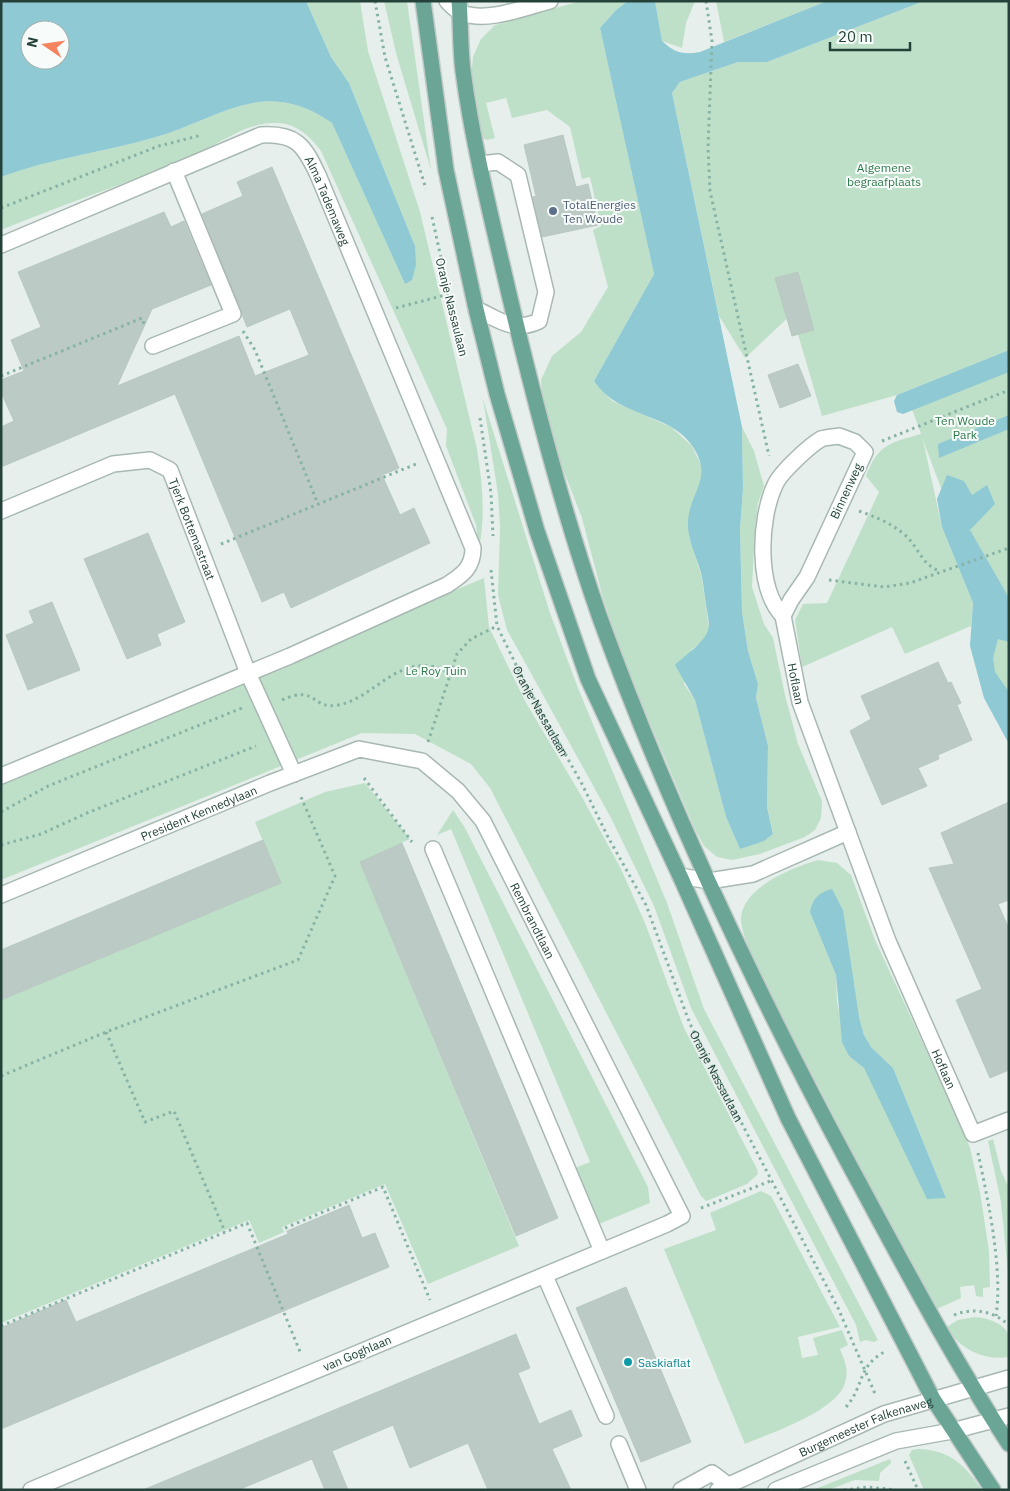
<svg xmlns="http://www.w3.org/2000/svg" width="1010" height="1491" font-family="'IBM Plex Sans',sans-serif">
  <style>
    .green { fill: #bfe0c8; fill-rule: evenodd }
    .water { fill: #8ec9d4; fill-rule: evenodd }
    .building { fill: #bbcac4; stroke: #b8c9c2 }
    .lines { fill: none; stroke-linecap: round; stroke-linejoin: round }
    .minor-casing { stroke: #a8b8b2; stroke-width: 18 }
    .major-casing { stroke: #c2cac8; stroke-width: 18 }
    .path { stroke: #86b3a5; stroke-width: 3; stroke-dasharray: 2.5 4; stroke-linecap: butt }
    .minor { stroke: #fff; stroke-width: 15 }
    .major { stroke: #6aa596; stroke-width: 15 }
    .service-dot { fill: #5c6f8a; stroke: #f7fbf9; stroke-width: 2 }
    .culture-dot { fill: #0f9aa8; stroke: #f7fbf9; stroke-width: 2 }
    .labels { text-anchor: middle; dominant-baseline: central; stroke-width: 4; stroke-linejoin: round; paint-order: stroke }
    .park-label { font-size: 12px; fill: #2d7a4b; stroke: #f7fbf9 }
    .street-label { font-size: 12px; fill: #24423a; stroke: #f7fbf9 }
    .service-label { font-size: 12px; fill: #4e5e75; stroke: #f7fbf9; text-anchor: start }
    .culture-label { font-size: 12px; fill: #0d838f; stroke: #f7fbf9; text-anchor: start }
  </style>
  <rect width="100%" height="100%" fill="#e6efeb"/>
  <path class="green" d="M306 1H360L368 51 420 212 477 449C482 482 486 514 479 548L476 525 446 446 447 429 321 151C310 136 295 122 274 123 244 123 217 146 190 157 128 183 64 204 1 230V177C52 158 105 152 156 137 189 128 220 109 253 103 281 97 310 107 332 123L405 284 415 246 349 83 331 57Z
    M384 1H407L431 170 396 53Z
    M581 1H628L616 10 600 28 654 274 594 381 612 401 671 427 692 446 703 469 700 488 691 505 689 536 702 578 709 628 705 639 692 649 684 684 695 700 726 817 740 849 773 833 767 807 768 746 756 698 758 684 748 651 742 612 740 529 743 488 742 427 754 451 764 486 758 503 755 529 752 587 764 624 773 638 785 695 798 744 822 801 821 818 815 830 805 837 760 854 732 860 717 857 704 846 694 827 625 664 603 598 582 518 559 459 543 403 541 380 552 356 581 332 608 287 593 230 601 226 590 177 582 179 570 127 547 110 512 118 506 98 486 103 495 138 487 140 480 137 471 77 473 57 481 39 495 25Z
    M655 1H695L686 23 682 48 662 41Z
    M716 1H827L724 42Z
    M924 1H1009V350L897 395 822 416 792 314 745 358 719 316 672 93 680 82 738 62H767Z
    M1009 361V709L984 664 972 571 923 440 942 527 973 603 971 626 905 654 892 627 802 667 795 620 803 604 827 603 879 492 866 476C878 444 890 443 921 434L909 401Z
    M483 399 550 613 578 688 667 903 704 1009 878 1340 874 1342 866 1340 860 1342 856 1325 691 1008 654 906 611 818 507 630 498 595 500 527 498 494Z
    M484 578 489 627 525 701 582 797 621 869 645 923 684 1028 757 1169 758 1174 747 1184 709 1200 706 1201 701 1196 490 788 471 764 415 734 362 733 1 880V782Z
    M365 783 410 839 360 862 519 1246 428 1284 385 1184 282 1227 284 1232 259 1243 249 1220 1 1323V1000L280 883 255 822 325 792Z
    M453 810 465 828 648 1187 650 1203 599 1224 575 1168 590 1162 451 829 437 835Z
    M818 860 837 863 851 875 875 940 963 1129 970 1148 980 1192 989 1251 990 1287 983 1288V1297L976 1296 974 1285 960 1287 961 1298 937 1309C893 1235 856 1158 816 1082 801 1053 739 944 741 918 743 887 793 867 818 860ZM810 912 859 1017 864 1035 871 1047 893 1068 946 1198 880 1098 864 1068 849 1056 837 1002 836 975Z
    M993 1139 1001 1171 1009 1188V1282L1001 1202 988 1141Z
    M761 1191 771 1196 840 1327 798 1337 802 1358 818 1355 813 1338 842 1330 848 1345 840 1349C845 1361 849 1370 845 1383 837 1411 771 1433 745 1444L664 1249 716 1230 710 1213Z
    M975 1317C987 1318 1005 1323 1009 1336 1010 1342 1009 1351 1009 1357 984 1361 959 1349 947 1327L958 1320Z
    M918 1449C950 1450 965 1465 982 1490H924L909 1455 912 1450Z
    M890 1459 891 1463 880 1473 879 1481 855 1480 828 1490H813Z"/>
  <path class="water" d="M1 1H306L331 57 349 83 415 246 416 265 412 280 405 284 332 123C310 107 281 97 253 103 220 109 189 128 156 137 105 152 52 158 1 177ZM30 30H60V60H30Z
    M628 1H655L662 41C675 53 683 55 700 52L827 1H924L767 62H738L680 82 672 93 742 427 743 488 740 529 742 612 748 651 758 684 756 698 768 746 767 807 773 834 764 841 740 849 726 817 695 700 675 665C684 656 705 642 708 630 710 624 708 617 707 611 705 600 704 588 702 577 698 559 687 541 688 522 689 492 714 479 693 447 671 412 619 419 594 381L654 274 600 28 616 10Z
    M1009 350V372L903 414 897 412 894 401 897 395Z
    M1009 415V429L939 458 938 444Z
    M947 475 964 481 972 495 987 485 995 504 970 530 1009 598V642L998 639 993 658 995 672 1009 692V744L984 698 970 646 973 603 942 527 937 499Z
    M832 889 843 910 859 1017 864 1035 871 1047 893 1068 946 1198 927 1199 864 1068 849 1056 842 1042 836 975 810 912C813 898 819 892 832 889Z"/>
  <path class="building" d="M563 135 576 187 588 184 598 225 542 237 533 197 536 196 524 145Z
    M272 167 399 468 382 475 400 515 414 508 430 543 291 608 284 592 262 602 175 394 1 467V427L14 421 1 392V380L24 371 11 340 41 327 18 272 164 212 171 227 184 221 211 285 152 309 117 386 239 336 255 376 309 355 290 309 247 327 202 214 243 196 237 182Z
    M798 272 814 330 792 336 775 278Z
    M798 364 811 396 780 408 768 375Z
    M148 533 185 622 157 634 161 645 127 659 84 559Z
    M52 602 80 670 28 690 6 635 34 623 29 611Z
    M938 662 948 683 951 682 961 703 957 705 972 740 938 755 939 759 918 768 927 786 882 805 850 731 871 719 861 696Z
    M1009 802V900L998 904 1009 929V1070L990 1078 956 1000 982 989 929 868 954 864 941 833Z
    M263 840 281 883 1 1000V950Z
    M402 843 558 1218 516 1236 360 862Z
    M349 1205 362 1238 375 1233 389 1267 1 1429V1328L66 1300 76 1322 288 1234 287 1231Z
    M626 1287 691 1442 641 1462 576 1308Z
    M516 1334 530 1368 518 1373 539 1424 571 1410 582 1436 552 1449 571 1490H488L468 1443 410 1468 393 1425 332 1451 348 1490H325L312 1459 238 1490H143Z"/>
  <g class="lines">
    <defs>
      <g id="minor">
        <path d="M447 1C451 5 456 11 462 13 488 23 525 7 550 1"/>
        <path id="s2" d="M1 245 261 135C296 133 304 145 318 175L473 548C473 568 462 575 447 585L290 656 1 776"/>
        <path d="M476 309C500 320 513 333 539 321L546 292 518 175 498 162 480 164"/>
        <path d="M153 346 233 314 174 171"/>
        <path d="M839 436 855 442 865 452 807 577 791 600 783 616C756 588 759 519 775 485 780 473 809 446 821 439 826 437 834 437 839 436Z"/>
        <path id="s3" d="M1 511 113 464 150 460 170 470 248 673 294 774"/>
        <path id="s4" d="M783 616 800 702 888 941 973 1134 1009 1120"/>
        <path d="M433 849 602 1251"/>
        <path d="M680 876 709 881 753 874 848 832"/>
        <path id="s5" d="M1 895 270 783 359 749 422 761 458 791 483 821 682 1216 667 1224C455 1311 243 1401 31 1490"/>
        <path d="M545 1276 606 1416"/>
        <path d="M619 1444 638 1490"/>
        <path d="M681 1490 712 1473 728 1485"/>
        <path id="s6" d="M718 1490 884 1414 1009 1378"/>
        <path d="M776 1490 896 1441 952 1431 1009 1416"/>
      </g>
      <path id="major" d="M423 1 446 170 476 309 497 394 537 531 588 679 680 876 788 1118 933 1399 993 1490
        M459 1C461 25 460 48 463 71 473 146 492 220 509 294 535 403 563 512 600 618 668 806 755 989 850 1166 901 1260 950 1355 1009 1444"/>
    </defs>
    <use href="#minor" class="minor-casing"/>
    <use href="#major" class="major-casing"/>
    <g class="path">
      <path d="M375 1 385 57 426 189"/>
      <path d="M706 1 712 41 708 148 710 191 769 456"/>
      <path d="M1 208 159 146 202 135"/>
      <path d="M432 217 443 267"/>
      <path d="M396 308 449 294"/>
      <path d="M243 331 255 350 318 504"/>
      <path d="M1 376 142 318 145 327"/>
      <path d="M480 418 491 493 493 536"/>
      <path d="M882 441 1009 390"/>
      <path d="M859 511C876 517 891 523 905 535 918 546 922 566 940 571"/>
      <path d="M221 544 416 464"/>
      <path id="s1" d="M491 570 497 626 523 679 582 784 608 837 646 905 690 1024 838 1308 876 1396"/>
      <path d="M829 580 884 587 910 583 1009 548"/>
      <path d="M282 700C317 684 311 710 338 705 371 699 393 662 428 666 435 666 443 670 450 673"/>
      <path d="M428 742 457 654 471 639 497 626"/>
      <path d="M364 778 412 842"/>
      <path d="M1 812 48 786 242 708"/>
      <path d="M1 845 41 834 87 813 256 746"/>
      <path d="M106 1032 145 1122 174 1111 225 1232"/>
      <path d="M1 1076 106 1032 298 960 335 876 301 797"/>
      <path d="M978 1153C988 1200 1003 1269 996 1316"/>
      <path d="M701 1208 773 1180"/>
      <path d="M285 1228 383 1187 430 1300"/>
      <path d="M954 1315C973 1307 993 1311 1009 1325"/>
      <path d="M1 1326 247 1223 301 1354"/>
      <path d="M846 1407C865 1385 857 1366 886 1351"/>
      <path d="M905 1461 918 1490"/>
      <path d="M844 1490 868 1487 896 1490"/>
    </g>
    <use href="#minor" class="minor"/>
    <use href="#major" class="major"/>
  </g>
  <circle class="service-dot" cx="553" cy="211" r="5"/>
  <circle class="culture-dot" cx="628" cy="1362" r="5"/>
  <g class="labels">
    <g class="park-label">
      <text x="884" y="167">Algemene<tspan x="884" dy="14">begraafplaats</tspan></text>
      <text x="965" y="420">Ten Woude<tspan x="965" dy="14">Park</tspan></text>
      <text x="436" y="670">Le Roy Tuin</text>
    </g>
    <g class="street-label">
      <text stroke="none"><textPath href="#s2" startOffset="386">Alma Tademaweg</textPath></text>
      <text transform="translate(452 307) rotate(76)">Oranje Nassaulaan</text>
      <text transform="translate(846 491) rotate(-65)">Binnenweg</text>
      <text stroke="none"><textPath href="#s3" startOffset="244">Tjerk Bottemastraat</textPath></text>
      <text stroke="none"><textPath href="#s4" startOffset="69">Hoflaan</textPath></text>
      <text stroke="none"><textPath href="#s1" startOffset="152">Oranje Nassaulaan</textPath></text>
      <text stroke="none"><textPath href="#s5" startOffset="214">President Kennedylaan</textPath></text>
      <text stroke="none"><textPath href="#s5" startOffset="648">Rembrandtlaan</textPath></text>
      <text stroke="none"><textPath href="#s4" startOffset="482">Hoflaan</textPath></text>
      <text stroke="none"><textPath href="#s1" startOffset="558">Oranje Nassaulaan</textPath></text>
      <text transform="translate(357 1353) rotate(-23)">van Goghlaan</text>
      <text stroke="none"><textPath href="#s6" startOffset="161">Burgemeester Falkenaweg</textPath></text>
    </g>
    <g class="service-label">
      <text x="563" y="204">TotalEnergies<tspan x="563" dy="14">Ten Woude</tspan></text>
    </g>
    <g class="culture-label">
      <text x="638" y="1362">Saskiaflat</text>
    </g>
  </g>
  <rect width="1010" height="1491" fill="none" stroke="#24423a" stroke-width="5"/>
  <g transform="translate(45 45) rotate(283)"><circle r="24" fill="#f7fbf9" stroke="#a3b1ad"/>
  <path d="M0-4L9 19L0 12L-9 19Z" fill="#f4845f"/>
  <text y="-8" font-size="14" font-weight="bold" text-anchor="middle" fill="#24423a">N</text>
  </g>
  <path d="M830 42v8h80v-8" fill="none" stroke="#24423a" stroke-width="2.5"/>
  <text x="838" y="42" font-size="15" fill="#24423a" stroke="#f7fbf9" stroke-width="4" paint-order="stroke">20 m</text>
</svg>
